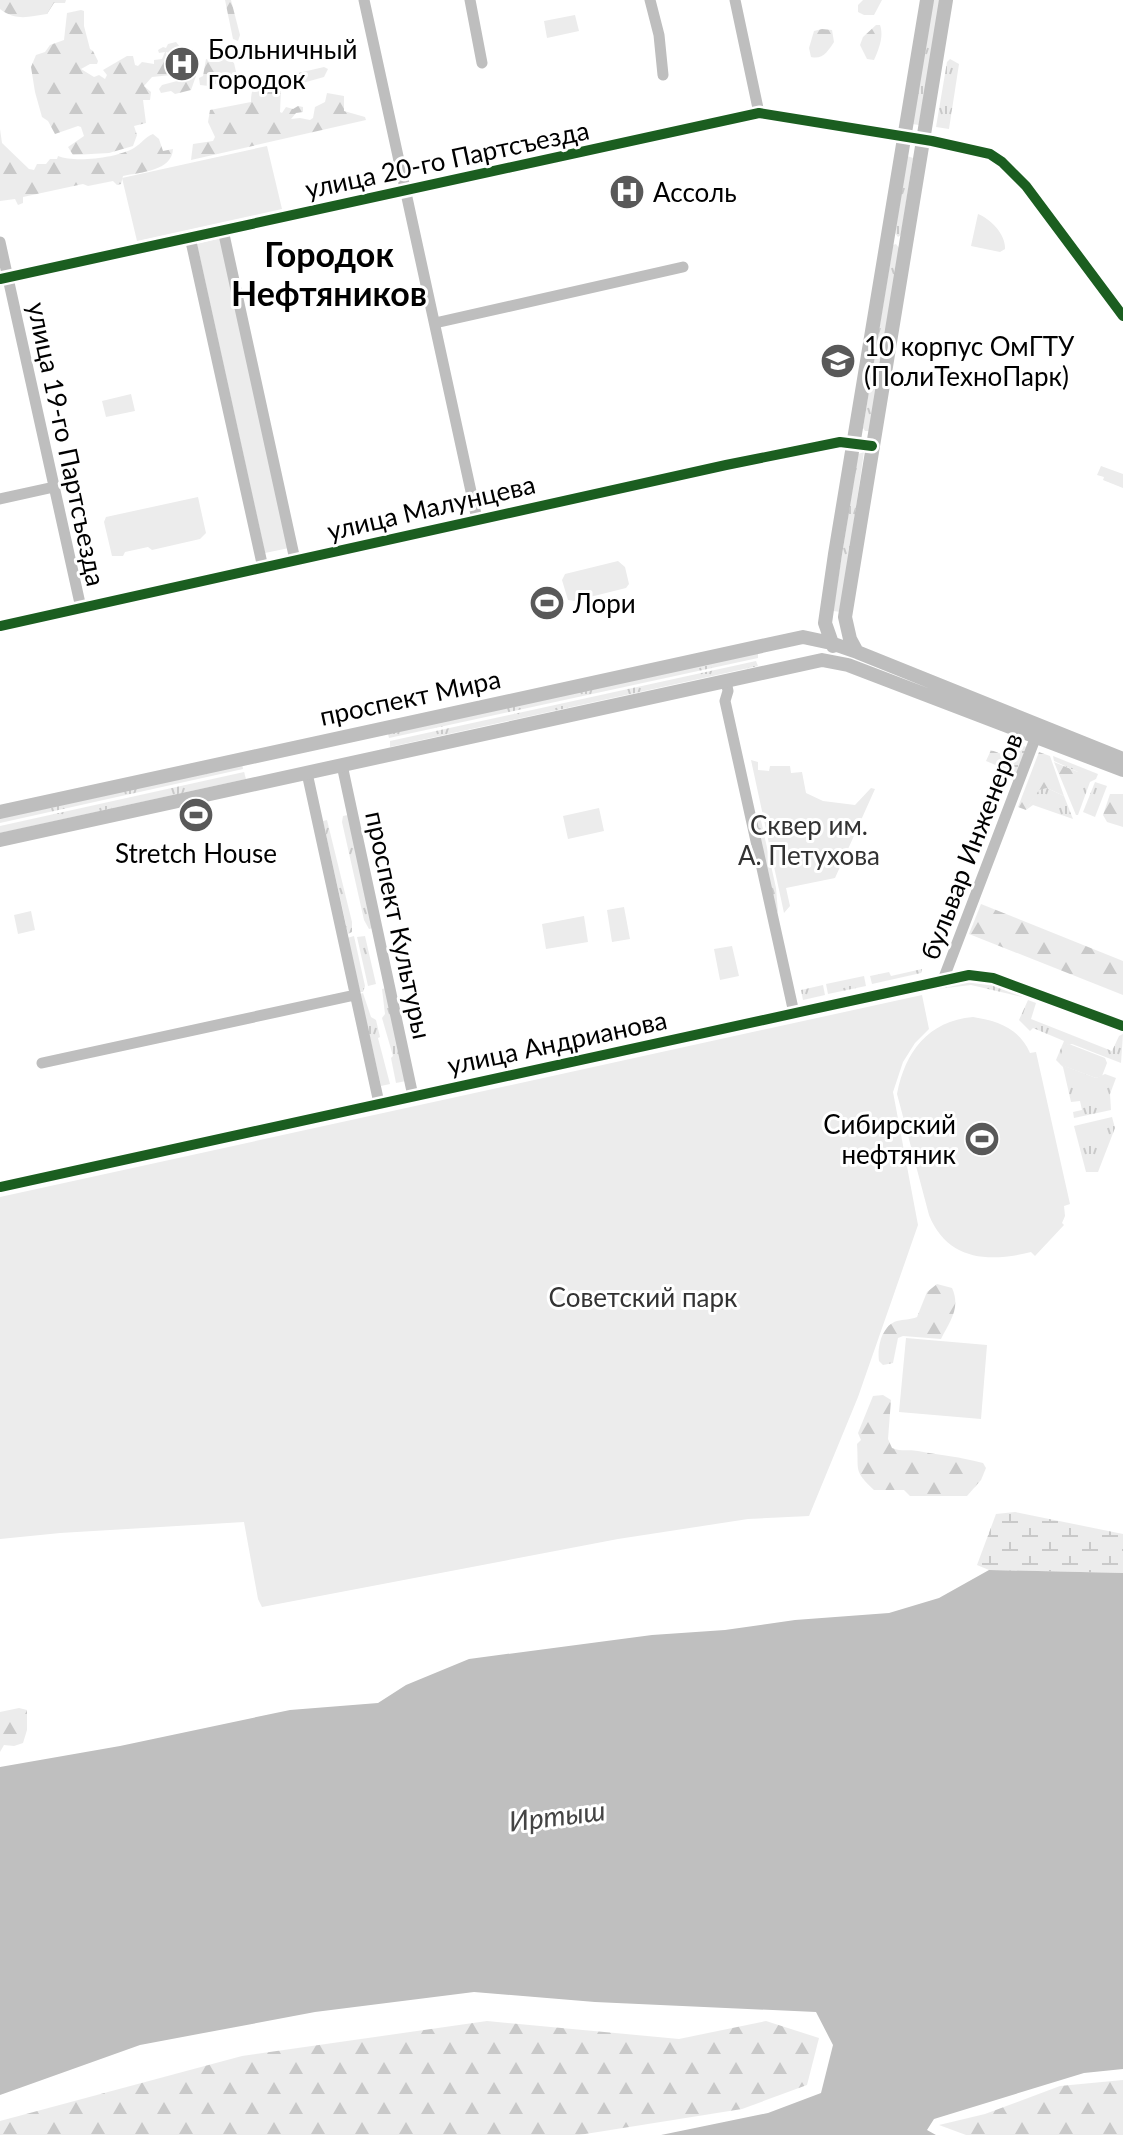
<svg xmlns="http://www.w3.org/2000/svg" width="1123" height="2135" font-family="Lato,sans-serif">
  <style>
    .grass { fill: url(#grass-tufts) }
    .forest { fill: url(#forest-firs) }
    .wetland { fill: url(#wetland-marsh) }
    .park { fill: #ececec }
    .water { fill: #bfbfbf }
    .lines { fill: none; stroke-linecap: round; stroke-linejoin: round }
    .minor { stroke: #bebebe; stroke-width: 11 }
    .major { stroke: #bebebe; stroke-width: 14 }
    .cycleway-casing { stroke: #fff; stroke-width: 15 }
    .cycleway { stroke: #1b5e20; stroke-width: 10 }
    .labels { text-anchor: middle; dominant-baseline: central; stroke-width: 6; stroke-linejoin: round; paint-order: stroke }
    .poi-label { font-size: 26px; fill: #000; stroke: #fff; text-anchor: start }
    .street-label { font-size: 26px; fill: #000; stroke: #fff }
    .park-label { font-size: 26px; fill: #333; stroke: #fff }
    .water-label { font-size: 28px; font-style: italic; fill: #444; stroke: #fff }
    .district-label { font-size: 34px; font-weight: bold; fill: #000; stroke: #fff }
  </style>
  <defs>
    <pattern id="grass-tufts" width="24" height="20" patternUnits="userSpaceOnUse" patternTransform="scale(2)"><rect width="24" height="20" fill="#ececec"/><path d="M3 7l-1-3M5 7V3M7 7l1-3M15 17l-1-3M17 17v-4M19 17l1-3" fill="none" stroke="#c9c9c9"/></pattern>
    <pattern id="forest-firs" width="22" height="20" patternUnits="userSpaceOnUse" patternTransform="scale(2)"><rect width="22" height="20" fill="#ececec"/><path d="M5 1l3.5 6h-7zM16 11l3.5 6h-7z" fill="#c9c9c9"/></pattern>
    <pattern id="wetland-marsh" width="20" height="14" patternUnits="userSpaceOnUse" patternTransform="scale(2)"><rect width="20" height="14" fill="#ececec"/><path d="M1 5h8M5 5V1M11 12h8M15 12V8" fill="none" stroke="#c9c9c9"/></pattern>
  </defs>
  <rect width="100%" height="100%" fill="#fff"/>
  <path class="grass" d="M932 0H940L919 125 912 124Z
    M950 59 959 64 949 129 936 127 947 62Z
    M907 156 913 158 901 235 898 237 895 233Z
    M896 244 899 248 870 431H865L863 428 893 245Z
    M864 452 841 612 833 611 858 454Z
    M758 650V658L389 738 388 734Z
    M756 661 758 666 390 747V741Z
    M1053 756 1098 774 1096 779 1090 782 1078 815V772L1054 761Z
    M242 763 243 769 0 823V817Z
    M244 772 246 779 0 833V826Z
    M1095 782 1107 786 1095 817 1083 812Z
    M1047 788 1064 796 1073 819 1033 805 1026 810 1038 790Z
    M348 815 373 928 369 929 364 920 342 822 343 816Z
    M760 816 776 888 778 912 776 910 755 817Z
    M327 820 352 922V932L348 934 323 821Z
    M354 936 365 986 363 992H360L347 938Z
    M365 936 376 984 368 986 357 937Z
    M922 969 921 973 872 984 870 976 889 972 891 976Z
    M864 976 866 986 828 994 826 984Z
    M983 979 1024 993 1022 997 971 985 929 990 930 987Z
    M823 985 825 995 803 1000 801 990Z
    M386 988 406 1081 396 1083 391 1058 393 1056 382 1018 385 1014 382 989Z
    M363 993 371 1017 376 1020 380 1037 378 1038 390 1084 381 1086 360 994Z
    M1028 1000 1036 1003 1031 1019 1112 1051 1119 1036 1123 1034 1121 1063 1072 1044 1067 1045 1062 1065 1096 1078 1105 1074 1116 1078 1110 1094 1111 1110 1074 1118 1073 1112 1082 1110 1080 1101 1071 1102 1063 1067 1056 1060 1064 1041 1033 1028 1030 1031 1019 1020Z
    M1112 1117 1115 1128 1098 1172H1086L1074 1126Z"/>
  <path class="forest" d="M0 0H66L65 3H54L47 14C28 17 16 21 0 9Z
    M225 0H231L240 35 238 41 233 39Z
    M863 0H882L874 15H864L858 12V5Z
    M81 10 84 11V26L90 49 93 51 98 61 97 64H90L81 69 94 77 99 75 105 79 107 75 103 70 127 56H133L135 65 138 66 142 62 154 64V60L162 59 165 52 159 53 158 50 163 47 166 48 168 44 176 42 180 47 175 55 166 52 168 61 173 64 169 66 171 75 152 77 144 86 151 92 150 100H143L146 123 134 126 137 135 133 146 109 153 73 155 68 147 84 136 81 127 78 126 55 134 48 121 42 117 35 92 31 67 36 55 45 52 50 45 64 40 67 13Z
    M876 25H880C884 36 879 49 874 60L867 59 860 45 863 37Z
    M822 29 832 30 834 42C828 51 823 60 811 57L809 48 814 31Z
    M228 58 234 63 237 76 232 81 222 80 218 85 213 83 209 86 200 85 199 78 203 76 206 59 214 61Z
    M324 67 328 69 324 77 281 89 280 112 282 113 286 107 293 109 298 106 303 107V112L296 113 291 119 300 118 310 120 313 118 315 107 325 102 327 93 344 96V111L365 117 366 120 191 160 193 144 213 141 215 137 208 122 210 110 251 102C251 91 253 85 264 81Z
    M184 69 196 76 191 90 175 94 171 91 161 93 159 89 162 85 177 81 176 76Z
    M0 129 2 143 29 169 34 170 37 164H46L50 159H57L58 156C75 163 117 158 134 148 142 143 145 137 153 134L159 139 163 151 173 149C172 171 141 172 123 176L121 184 117 185 113 181 88 186 83 184 23 197V203L18 205 15 199 0 201Z
    M1039 752 1050 756 1064 796 1047 788 1039 790 1026 810 1018 807Z
    M1054 762 1078 772V815H1076Z
    M1110 794H1123V827L1107 822 1103 815Z
    M981 904 1123 961V995L969 934Z
    M937 1284 952 1288C961 1308 950 1321 941 1339L903 1336 898 1338 893 1363 883 1365 879 1361C877 1347 882 1325 897 1321 904 1319 910 1320 917 1317L927 1292Z
    M883 1395 891 1400 888 1439 892 1448C902 1452 909 1449 918 1451 939 1455 961 1457 983 1463L986 1468 981 1480 967 1496H910L904 1490H874C853 1470 859 1471 857 1444L861 1440 858 1433 873 1396Z
    M19 1708 27 1710V1730L23 1743 14 1746 4 1745 0 1752V1712Z
    M487 2021 679 2039 766 2021 819 2038 807 2085 742 2109 579 2135H0V2121L242 2056Z
    M1123 2080V2135H966L939 2125 985 2114 1060 2086Z"/>
  <path class="wetland" d="M1012 746 1022 750 1024 746 1028 748 1015 780 1010 779 1011 775 1004 772 1005 769 986 761 991 750 1007 756Z
    M1015 1512 1123 1534V1573L989 1570 977 1565 996 1514Z"/>
  <path class="park" d="M575 15 579 31 547 38 544 21Z
    M267 146 282 209 137 241 122 178Z
    M978 214C991 219 1006 235 1005 249L1000 252 971 246Z
    M221 238 289 548 265 553 197 244Z
    M131 394 135 411 106 417 102 401Z
    M1101 466 1123 474V488L1103 480 1104 477 1097 475Z
    M198 497 206 533 200 539 152 550 148 547 125 552 123 556H112L104 522 106 517Z
    M618 561 625 567 629 584 626 588 574 601 568 600 562 580 565 574Z
    M751 760 758 762V770L769 771 770 766H790L791 773 802 772 806 793 823 801 855 805 871 788 875 789 835 878 786 888 790 906 784 913Z
    M599 808 604 831 568 839 563 816Z
    M624 907 630 939 612 942 607 910Z
    M31 911 35 930 18 934 14 915Z
    M584 916 588 942 546 949 542 924Z
    M732 946 739 976 720 980 714 949Z
    M922 995 929 1029 915 1043 903 1062 893 1092 918 1225 858 1397 809 1516 748 1519 618 1539 262 1607 258 1599 244 1522 60 1533 0 1539V1197Z
    M973 1017C998 1021 1019 1028 1030 1053L1036 1052 1070 1204 1064 1206 1065 1216 1062 1223 1064 1225 1035 1256 1031 1252C988 1263 947 1260 929 1215L897 1094C905 1052 928 1021 973 1017Z
    M1069 1044 1105 1058 1107 1063 1102 1076 1096 1078 1061 1065 1059 1060 1064 1046Z
    M906 1338 987 1345 981 1419 899 1412Z"/>
  <path class="water" d="M989 1570 1123 1573V2069L1084 2073 934 2119 927 2130 936 2135H661L768 2113 821 2093 833 2045 816 2012 595 2002 474 1992 315 2012 140 2045 0 2095V1767L120 1746 290 1710 378 1703 406 1685 469 1659 652 1635 725 1630 795 1620 889 1613 939 1598Z"/>
  <g class="lines">
    <path class="minor" d="M364 0 477 519
      M470 0 482 63
      M650 0 659 35 663 75
      M735 0 759 113
      M223 230 295 560
      M190 237 263 568
      M0 242 81 608
      M0 279 759 113 932 141 990 154 1002 162 1026 186 1123 316
      M435 323 683 267
      M0 499 54 487
      M0 626 726 465 840 442 872 446
      M726 681 728 691 725 701 794 1013
      M342 765 413 1096
      M307 773 379 1103
      M943 980 1038 731
      M42 1063 355 995
      M0 1187 969 975 993 978 1123 1026"/>
    <path class="major" d="M833 646 825 623 835 554 927 0
      M857 652 850 639 845 617 946 0
      M0 812 803 637 831 643 857 652 1123 759
      M0 840 822 660 848 665 1123 770"/>
    <defs>
      <path id="cycleway" d="M0 279 759 113 932 141 990 154 1002 162 1026 186 1123 316
        M0 626 726 465 840 442 872 446
        M0 1187 969 975 993 978 1123 1026"/>
    </defs>
    <use href="#cycleway" class="cycleway-casing"/>
    <use href="#cycleway" class="cycleway"/>
  </g>
  <defs>
    <symbol id="hospital-disc" viewBox="-11 -11 22 22"><circle r="9.5" fill="#595959" stroke="#fff"/><path d="M-5-5h3v3.5h4V-5h3V5h-3V1.5h-4V5h-3Z" fill="#fff"/></symbol>
    <symbol id="university-disc" viewBox="-11 -11 22 22"><circle r="9.5" fill="#595959" stroke="#fff"/><path d="M0-5L7-2L0 1L-7-2ZM-4 1L0 2.5L4 1V4Q0 6-4 4Z" fill="#fff"/></symbol>
    <symbol id="stadium-disc" viewBox="-11 -11 22 22"><circle r="9.5" fill="#595959" stroke="#fff"/><path d="M0-5a6.5 5 0 1 0 0 10a6.5 5 0 1 0 0-10ZM-3.5-1.8h7v3.6h-7Z" fill="#fff"/></symbol>
  </defs>
  <g fill-rule="evenodd">
    <use href="#hospital-disc" x="162" y="44" width="40" height="40"/>
    <use href="#hospital-disc" x="607" y="172" width="40" height="40"/>
    <use href="#university-disc" x="818" y="341" width="40" height="40"/>
    <use href="#stadium-disc" x="527" y="583" width="40" height="40"/>
    <use href="#stadium-disc" x="176" y="795" width="40" height="40"/>
    <use href="#stadium-disc" x="962" y="1119" width="40" height="40"/>
  </g>
  <g class="labels">
    <g class="poi-label">
      <text x="208" y="49">Больничный<tspan x="208" dy="30">городок</tspan></text>
      <text x="653" y="192">Ассоль</text>
      <text x="864" y="346">10 корпус ОмГТУ<tspan x="864" dy="30">(ПолиТехноПарк)</tspan></text>
      <text x="573" y="603">Лори</text>
      <text x="196" y="853" text-anchor="middle">Stretch House</text>
      <text x="956" y="1124" text-anchor="end">Сибирский<tspan x="956" dy="30">нефтяник</tspan></text>
    </g>
    <g class="street-label">
      <text transform="translate(447 159) rotate(-12)">улица 20-го Партсъезда</text>
      <text transform="translate(67 444) rotate(78)">улица 19-го Партсъезда</text>
      <text transform="translate(431 507) rotate(-13)">улица Малунцева</text>
      <text transform="translate(410 697) rotate(-12)">проспект Мира</text>
      <text transform="translate(971 846) rotate(-69)">бульвар Инженеров</text>
      <text transform="translate(399 925) rotate(78)">проспект Культуры</text>
      <text transform="translate(557 1042) rotate(-12)">улица Андрианова</text>
    </g>
    <g class="park-label">
      <text x="809" y="825">Сквер им.<tspan x="809" dy="30">А. Петухова</tspan></text>
      <text x="643" y="1297">Советский парк</text>
    </g>
    <g class="water-label">
      <text transform="translate(557 1815) rotate(-7)">Иртыш</text>
    </g>
    <g class="district-label">
      <text x="329" y="253">Городок<tspan x="329" dy="39">Нефтяников</tspan></text>
    </g>
  </g>
</svg>
